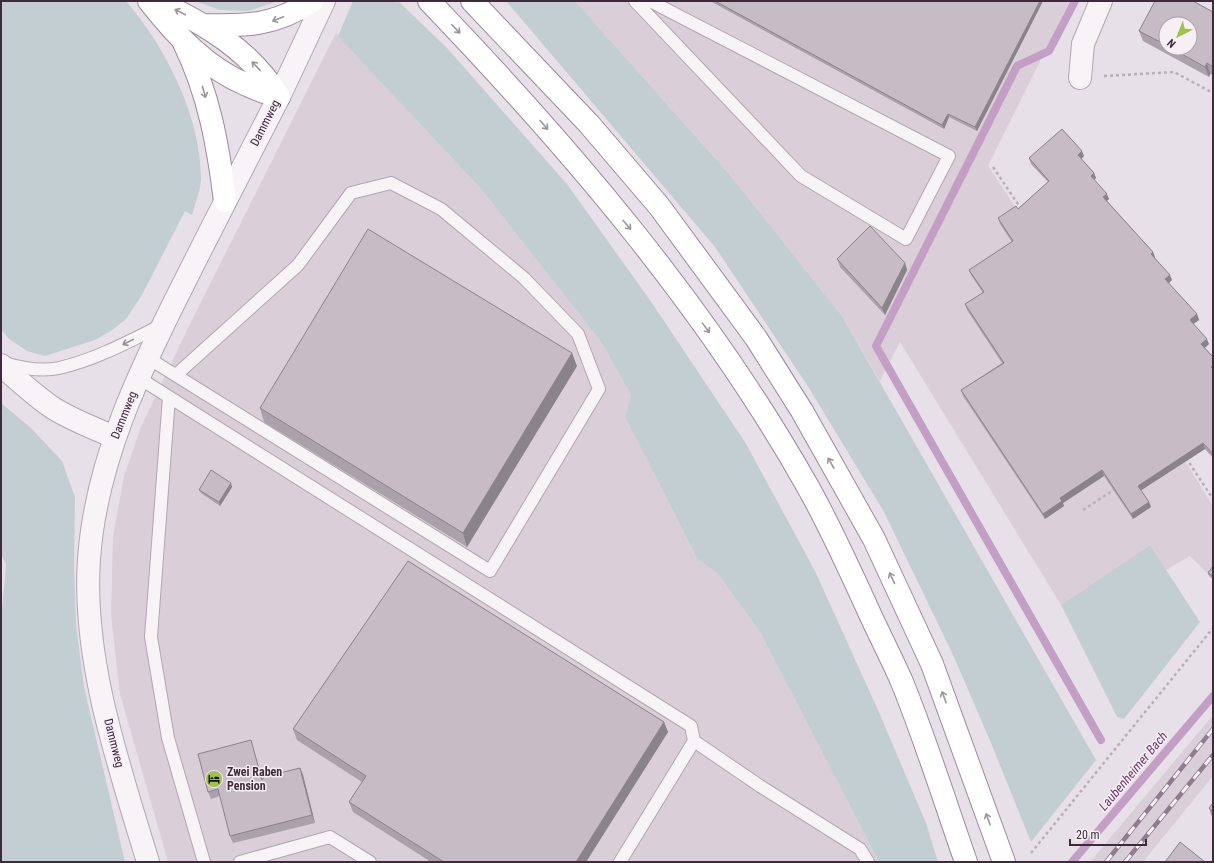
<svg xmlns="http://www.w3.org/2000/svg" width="1214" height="863" font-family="'Roboto Condensed',sans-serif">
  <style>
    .built { fill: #dacfd8 }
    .green { fill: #c2ced1 }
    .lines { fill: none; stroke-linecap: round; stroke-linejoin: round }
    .stream { stroke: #c39fc5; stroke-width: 8 }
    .service-casing { stroke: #b2a6b1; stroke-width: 14 }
    .minor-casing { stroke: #b2a6b1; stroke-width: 24 }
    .tertiary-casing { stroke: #b2a6b1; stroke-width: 24 }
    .trunk-casing { stroke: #9d899c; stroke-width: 24 }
    .path { stroke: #b8afb7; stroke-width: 2.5; stroke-dasharray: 3 3; stroke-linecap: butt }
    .service { stroke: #f7f3f6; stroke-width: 12 }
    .minor { stroke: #f7f3f6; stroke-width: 22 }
    .tertiary { stroke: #f7f3f6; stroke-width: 22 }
    .trunk { stroke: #fff; stroke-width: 22 }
    .rail-casing { stroke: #907b8f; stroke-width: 4.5 }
    .rail { stroke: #f6f0f5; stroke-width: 3; stroke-dasharray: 9; stroke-linecap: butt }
    .wall { fill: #aba1aa; fill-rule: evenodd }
    .shaded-wall { fill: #8b838b }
    .building { fill: #c7bbc6; stroke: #8b838b }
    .oneway { stroke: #9e949e }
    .oneway2 { stroke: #9a8e99 }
    .labels { text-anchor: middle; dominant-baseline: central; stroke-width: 3; stroke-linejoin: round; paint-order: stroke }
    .street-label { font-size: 12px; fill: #3e2a3c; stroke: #f6f0f5 }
    .poi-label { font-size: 12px; font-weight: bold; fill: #3e2a3c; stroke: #f6f0f5; text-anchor: start }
    .water-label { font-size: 13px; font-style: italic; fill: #6e386e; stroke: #f6f0f5 }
  </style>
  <rect width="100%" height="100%" fill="#e8e0e8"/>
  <path class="built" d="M575 1H1070L988 166 1185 461 1213 506V579L1190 556 1166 570 1150 545 1061 605 900 342 880 381 842 316 730 175Z
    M336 33 481 189 601 342 631 395 625 417 697 558 718 574 760 632 879 862H168L120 694 111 615 113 536 124 476 141 427 188 328Z
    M1213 715V776L1143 862H1090Z"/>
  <path class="green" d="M1 1H126C166 48 201 116 201 180 200 192 195 204 192 215L185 211 142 295 126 319 111 331 95 340 45 356 27 351 9 339 1 329Z
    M195 1H279L248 11 220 10Z
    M353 1H394L397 3 398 1 447 48 567 184 652 303 745 442 815 571 878 710 926 823 938 862H879L760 632 718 574 697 558 625 417 631 395 601 342 481 189 338 36Z
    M506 1H575L730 175 842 316 1096 760 1031 842 991 743 954 657 884 512 809 388 715 247Z
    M1 403 31 428 62 461 75 497 74 568 76 624 84 687 125 862H1V622L6 565 1 553Z
    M1150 545 1200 622 1124 719 1117 717 1061 605Z"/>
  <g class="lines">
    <path class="stream" d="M1075 1 1049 51 1017 66 876 346 1101 740
      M1072 862 1213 696"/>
    <defs>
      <path id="service" d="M635 1 801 176 906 239 949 156 650 1
        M148 358 490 571 599 389 578 334 524 278 441 209 391 183 351 193 298 265 176 375
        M4 363C21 368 41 372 59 368 95 360 130 341 162 325
        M139 378 691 726 694 741
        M169 397 151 637 168 738 204 862
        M240 862 330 837 370 862
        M620 862 694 741 760 786 860 849 868 862"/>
      <path id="minor" d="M1080 78 1083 44 1101 1
        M1 365C18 380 34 395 53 408 72 420 94 428 114 437
        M148 862C119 766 82 660 89 559 96 460 140 370 184 283 215 221 247 159 279 97"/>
      <path id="tertiary" d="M279 97 324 1"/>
      <path id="trunk" d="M149 1C176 35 206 68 247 85 257 90 268 93 279 97
        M156 1C205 23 251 51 279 97
        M429 1C571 149 707 308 808 487 831 528 850 570 869 612 880 636 892 659 902 682 926 741 945 802 966 862
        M472 1 589 124 659 206 756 338 802 411 874 539 932 664 1004 862
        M203 25C247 26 274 26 312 1
        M184 43C209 94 218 145 225 201"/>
    </defs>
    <use href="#service" class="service-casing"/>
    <use href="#minor" class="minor-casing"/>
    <use href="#tertiary" class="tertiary-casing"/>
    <use href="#trunk" class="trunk-casing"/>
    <path class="path" d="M1104 76 1174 72 1213 93
      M993 167 1022 210
      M1186 458 1213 499
      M1083 510 1115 489
      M1031 853 1213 628"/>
    <use href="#service" class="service"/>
    <use href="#minor" class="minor"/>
    <use href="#tertiary" class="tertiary"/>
    <use href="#trunk" class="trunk"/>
    <defs>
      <path id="rail" d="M1106 862 1213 729
        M1125 862 1213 755"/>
    </defs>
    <use href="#rail" class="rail-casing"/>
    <use href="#rail" class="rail"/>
  </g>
  <path class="wall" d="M710 1H1043L977 131 949 117 944 129Z
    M1213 12V75L1210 74 1209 77 1143 41 1139 31ZM1166 24 1190 48H1166Z
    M1084 156 1081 159 1094 173 1096 178 1094 180 1109 199 1107 201 1153 252 1155 257V258L1172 280 1168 283 1197 314 1199 320 1193 324 1209 344 1205 348 1213 357V458L1205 449 1141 490 1149 502 1151 507 1133 519 1104 476 1063 503 1064 506 1045 519 963 396 961 390 1002 363 967 310 965 304 983 293 971 275 969 270 1012 242 1000 224 998 218 1018 209 1048 182 1031 164 1029 158Z
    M837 259 905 263 907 270 885 315 840 267Z
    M577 366 467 547 264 422 260 408Z
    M232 487 220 506 201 493 199 490Z
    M1213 566V579L1209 576 1208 573Z
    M664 722 668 732 586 862H431L353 812 349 802 362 782 297 740 293 729Z
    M251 740 262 779 300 768 303 775 315 823 233 843 230 836 220 796 211 799 208 792Z
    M1213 803V817L1211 815 1209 808Z"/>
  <path class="shaded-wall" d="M1040 1H1043L977 131 975 127Z
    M1207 63 1210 74 1209 77 1205 67Z
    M948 114 949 117 944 129 942 125Z
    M1082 151 1084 156 1080 160 1078 155Z
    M1094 173 1096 178 1093 181 1091 176Z
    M1107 194 1109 199 1105 202 1103 197Z
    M1153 252 1155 257 1153 259 1151 254Z
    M905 263 907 270 885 315 882 308Z
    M1170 275 1172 280 1167 285 1165 279Z
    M1197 314 1199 320 1192 325 1190 320Z
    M1207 339 1209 344 1203 349 1201 344Z
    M572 353 577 366 467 547 463 533Z
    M1203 443 1205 449 1140 491 1138 486Z
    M1102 470 1104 476 1063 503 1064 506 1045 519 1043 514 1060 498Z
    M231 483 232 487 220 506 219 502Z
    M1149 502 1151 507 1133 519 1131 514Z
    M664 722 668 732 586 862H576Z
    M300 768 303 775 315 823 312 815Z"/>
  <path class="building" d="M715 1H1040L975 127 948 114 942 125Z
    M1155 1H1193L1213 12V67L1207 63 1205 67 1171 48H1190V24H1166V45L1139 31Z
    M1062 129 1082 151 1078 155 1094 173 1091 176 1107 194 1103 197 1153 252 1151 254 1170 275 1165 279 1197 314 1190 320 1207 339 1201 344 1213 357V366L1211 367 1213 369V454L1203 443 1138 486 1149 502 1131 514 1102 470 1060 498 1062 501 1043 514 961 390 1004 363 965 304 984 292 969 270 1013 241 998 218 1016 206 1018 209 1049 181 1029 158Z
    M870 226 905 263 882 308 837 259Z
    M368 229 572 353 463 533 260 408Z
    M211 470 231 483 219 502 199 490Z
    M408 561 664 722 576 862H444L349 802 366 776 293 729Z
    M1213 566V576L1208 573Z
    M251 740 262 780 264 777 300 768 312 815 230 836 218 789 208 792 198 754Z
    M1213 803V812L1209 808Z
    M1180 842 1205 862H1165Z"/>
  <defs><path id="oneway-shaft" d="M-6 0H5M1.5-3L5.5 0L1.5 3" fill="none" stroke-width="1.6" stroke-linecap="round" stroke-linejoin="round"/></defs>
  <g class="oneway">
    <use href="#oneway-shaft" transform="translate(180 12) rotate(-152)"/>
    <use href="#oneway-shaft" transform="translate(278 19) rotate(159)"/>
    <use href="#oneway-shaft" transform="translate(456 29) rotate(46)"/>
    <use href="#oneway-shaft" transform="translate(256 66) rotate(-133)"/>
    <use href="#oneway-shaft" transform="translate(204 92) rotate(74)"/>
    <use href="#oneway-shaft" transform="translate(544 125) rotate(49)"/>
    <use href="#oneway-shaft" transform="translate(627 225) rotate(50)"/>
    <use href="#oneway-shaft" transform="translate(706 328) rotate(54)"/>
    <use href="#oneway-shaft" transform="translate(831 463) rotate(-119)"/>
    <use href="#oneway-shaft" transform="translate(892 578) rotate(-115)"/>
    <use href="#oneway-shaft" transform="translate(944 697) rotate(-110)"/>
    <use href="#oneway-shaft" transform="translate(988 819) rotate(-110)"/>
  </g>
  <use class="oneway2" href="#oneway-shaft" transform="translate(128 342) rotate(154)"/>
  <defs>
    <symbol id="hotel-disc" viewBox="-11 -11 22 22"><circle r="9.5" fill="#a0c151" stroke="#f6f0f5"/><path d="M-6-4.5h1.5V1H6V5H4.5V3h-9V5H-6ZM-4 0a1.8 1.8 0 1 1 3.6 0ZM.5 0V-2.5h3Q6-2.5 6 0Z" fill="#111"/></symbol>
  </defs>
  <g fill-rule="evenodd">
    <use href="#hotel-disc" x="204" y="769" width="20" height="20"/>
  </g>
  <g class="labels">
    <g class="street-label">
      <text transform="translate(265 123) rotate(-63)">Dammweg</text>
      <text transform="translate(124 415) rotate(-68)">Dammweg</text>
      <text transform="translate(114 743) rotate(76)">Dammweg</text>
    </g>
    <g class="poi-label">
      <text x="227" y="772">Zwei Raben<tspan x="227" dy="14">Pension</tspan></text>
    </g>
    <g class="water-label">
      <text transform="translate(1133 771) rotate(-50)">Laubenheimer Bach</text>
    </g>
  </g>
  <rect width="1214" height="863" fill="none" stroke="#3e2a3c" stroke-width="4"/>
  <g transform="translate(1178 36) rotate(222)"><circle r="19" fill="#f6f0f5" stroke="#aca1ab"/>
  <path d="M0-3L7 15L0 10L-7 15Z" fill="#a0c151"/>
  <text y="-6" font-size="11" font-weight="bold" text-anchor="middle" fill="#3e2a3c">N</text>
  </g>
  <path d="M1070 839v6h76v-6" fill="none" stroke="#3e2a3c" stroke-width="2"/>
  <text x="1076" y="839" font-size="12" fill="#3e2a3c" stroke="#f6f0f5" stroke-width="3" paint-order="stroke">20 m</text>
</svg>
